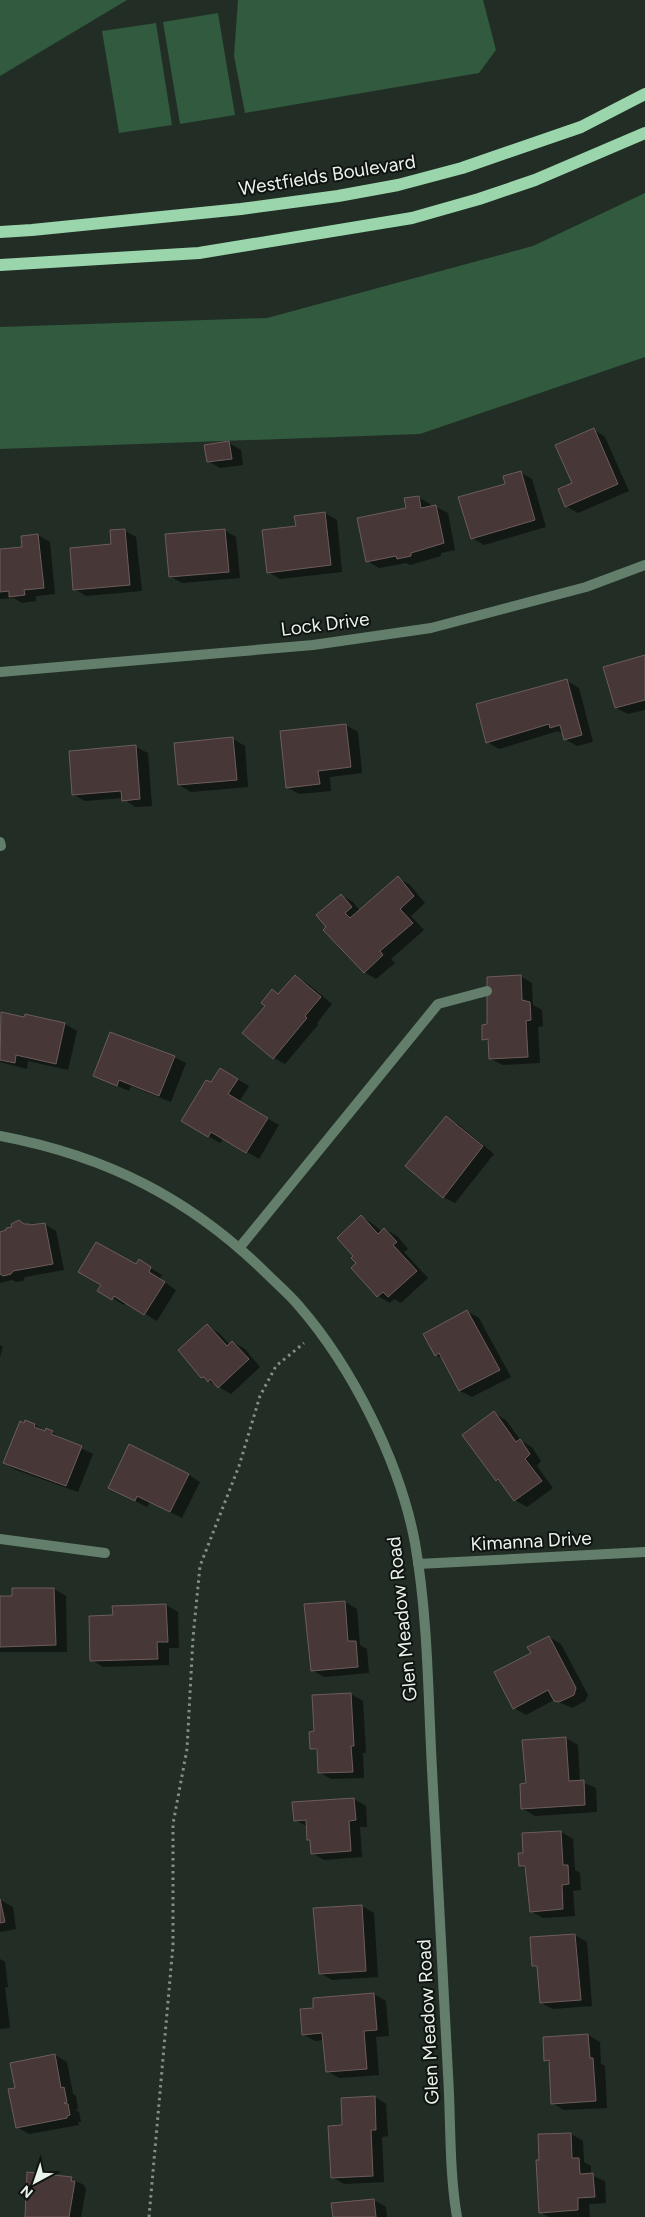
<svg xmlns="http://www.w3.org/2000/svg" width="645" height="2217" font-family="Figtree,sans-serif">
  <style>
    .green { fill: #315a3e }
    .shadow { fill: #0007 }
    .building { fill: #473837; stroke: #6d5c5b }
    .lines { fill: none; stroke-linecap: round; stroke-linejoin: round }
    .path { stroke: #858e87; stroke-width: 3; stroke-dasharray: 2.5 4; stroke-linecap: butt }
    .lane { stroke: #637f6b; stroke-width: 10 }
    .street { stroke: #637f6b; stroke-width: 10 }
    .primary { stroke: #9ad5ab; stroke-width: 12 }
    .labels { text-anchor: middle; dominant-baseline: central; stroke-width: 4; stroke-linejoin: round; paint-order: stroke }
    .street-label { font-size: 19px; fill: #eaf2ec; stroke: #0f1410 }
  </style>
  <rect width="100%" height="100%" fill="#222d25"/>
  <path class="green" d="M0 0H127L0 76Z
    M238 0H483L496 50 479 73 245 113 234 56Z
    M218 13 235 115 180 124 163 22Z
    M156 23 172 125 119 133 102 31Z
    M645 193V357L420 434 0 449V327L267 318 533 246Z"/>
  <path class="shadow" d="M594 430 605 437 629 491 578 513 566 506Z
    M229 443 241 450 243 465 220 468 208 461Z
    M520 472 532 479 546 527 484 545 472 538 507 485Z
    M418 497 430 504 431 507H436L448 513 455 550 441 553V556L410 565 406 563 379 568 367 561Z
    M325 513 337 520 342 572 280 579 268 572 297 527 296 517Z
    M124 530 136 537 142 591 86 596 75 589Z
    M224 530 236 537 240 578 182 583 170 576Z
    M38 535 50 542 55 594 36 596V601L22 603 14 598 0 599V550L23 548 22 537Z
    M645 656V710L628 714 616 708Z
    M567 681 579 688 593 742 577 746 565 739 563 734 558 731 499 749 487 742Z
    M346 725 358 732 362 773 330 777 331 791 299 794 287 787Z
    M233 739 245 746 248 787 191 792 179 785Z
    M136 747 148 753 152 806 135 807 123 798 85 801 73 794Z
    M398 878 410 885 425 903 411 916 424 930 391 959 395 963 376 979 364 972 325 930 341 895 353 902 360 911Z
    M295 976 307 983 332 1004 317 1023 318 1025 285 1064 274 1058 280 995Z
    M520 976 532 983 533 1005 542 1010 543 1026 538 1027 540 1063 503 1065 491 1059 490 1042 484 1039 488 1026Z
    M2 1014 25 1018 26 1015 65 1024 77 1031 68 1070 28 1061 27 1069 0 1062Z
    M174 1057 186 1063 171 1102 131 1086 129 1091 94 1076Z
    M220 1069 249 1086 239 1102 279 1125 259 1159 224 1138 220 1143 183 1121 212 1084Z
    M446 1118 458 1124 494 1154 455 1203 443 1197Z
    M362 1217 373 1224 382 1232 385 1229 397 1236 408 1249 404 1252 428 1278 401 1303 394 1299 390 1303 378 1296 358 1264Z
    M44 1224 56 1231 64 1270 25 1277 23 1281 16 1282 12 1280 0 1283V1233Z
    M139 1261 162 1275 160 1279 176 1290 157 1321 126 1302 124 1305 99 1290 136 1266Z
    M467 1311 479 1318 511 1377 472 1397 460 1391 444 1360 436 1355Z
    M207 1326 219 1333 230 1345 233 1342 245 1349 260 1367 231 1394 202 1377Z
    M0 1345 3 1347 0 1357Z
    M494 1413 506 1420 521 1441 532 1447 541 1461 537 1466 553 1488 527 1507 515 1500 503 1483 496 1480Z
    M35 1425 46 1432H52L63 1440 93 1454 78 1492 16 1470 4 1463Z
    M189 1475 200 1482 182 1518 150 1502 147 1507 109 1488Z
    M54 1589 66 1596 67 1652H0V1598L14 1597Z
    M345 1602 357 1609 360 1645 367 1649 369 1673 324 1677 312 1670Z
    M166 1605 178 1612 179 1648H169V1665L103 1667 92 1660 114 1616V1607Z
    M549 1637 561 1644 588 1695 585 1701 572 1708 554 1700 526 1715 514 1708 532 1653Z
    M351 1694 363 1701 366 1753H363L364 1778 331 1779 319 1772 318 1752 312 1748 315 1732 314 1696Z
    M566 1738 578 1745 580 1781 596 1788 597 1812 535 1816 523 1809 527 1784Z
    M354 1799 366 1806 367 1827H360L362 1857 324 1860 312 1853 308 1827 295 1820Z
    M561 1832 573 1839 575 1870 580 1873 581 1890 573 1891 575 1916 543 1918 531 1911 526 1869 520 1866 525 1854Z
    M0 1900 13 1907 16 1929 0 1932Z
    M362 1906 374 1913 378 1977 332 1980 320 1973Z
    M575 1935 587 1942 592 2006 553 2009 541 2003 539 1969 533 1965Z
    M0 1959 5 1962 8 1987H5L10 2028 0 2029Z
    M374 1994 386 2001 389 2036 376 2037 379 2075 339 2078 327 2071 324 2040 315 2041 303 2034 315 2010 314 1999Z
    M588 2035 600 2042 601 2064 605 2066 607 2108 564 2110 552 2103 550 2063 545 2060 544 2038Z
    M55 2055 67 2062 73 2094 76 2096 78 2109 75 2110 79 2112 81 2122H78L79 2125 29 2134 17 2127 16 2089Z
    M375 2097 386 2104 388 2136 382 2137 384 2182 344 2184 332 2177 343 2126Z
    M571 2134 583 2141 584 2162 591 2166V2175L605 2181 606 2203 589 2204 590 2217H549L540 2212V2161Z
    M28 2173 72 2179 84 2185 86 2189 81 2217H26Z
    M374 2200 386 2207 387 2217H334Z"/>
  <path class="building" d="M594 428 618 484 565 507 558 489 572 483 555 445Z
    M229 441 232 459 207 462 204 445Z
    M521 471 535 520 471 539 458 497 505 484 503 476Z
    M419 496 421 508 436 505 444 543 411 553V556L397 559 396 556 366 562 357 518 406 508 404 498Z
    M325 512 331 565 267 573 262 530 296 526 294 516Z
    M125 529 130 585 73 590 70 548 111 544 110 530Z
    M225 529 229 572 169 577 165 534Z
    M38 534 44 588 24 590 25 595 9 597V591L0 592V549L22 547 21 536Z
    M645 655V700L615 708 603 667Z
    M567 679 582 735 564 740 560 725 550 728 549 724 486 743 476 704Z
    M346 724 351 767 318 771 320 784 286 788 280 731Z
    M233 737 237 780 178 785 174 743Z
    M136 745 140 799 122 801 121 791 72 795 69 751Z
    M398 876 414 896 400 909 413 923 380 951 383 955 364 973 323 930 326 927 316 915 341 894 352 907 345 913 350 918Z
    M295 975 321 997 305 1016 307 1018 273 1059 242 1033 265 1006 261 1003 272 989 278 994Z
    M521 975 522 1000 530 1002 531 1020 526 1021 528 1057 489 1059 488 1039 482 1040V1025L487 1024V977Z
    M1 1012 24 1017 25 1014 65 1023 56 1064 16 1055 15 1063 0 1060Z
    M110 1032 175 1056 159 1096 119 1080 117 1086 93 1076Z
    M220 1068 238 1079 228 1094 268 1118 246 1153 211 1132 208 1137 181 1121 206 1080 211 1082Z
    M446 1116 483 1146 443 1198 405 1166Z
    M361 1215 378 1234 384 1228 397 1242 393 1245 417 1271 388 1297 383 1292 377 1297 351 1268 356 1263 351 1258 353 1256 337 1238Z
    M19 1220 24 1224H29L30 1225 45 1223 53 1264 13 1271 11 1274 3 1276 0 1274V1232L6 1230V1228L12 1227 11 1224Z
    M96 1242 136 1264 139 1259 151 1267 149 1272 165 1282 144 1315 114 1296 112 1300 97 1291 101 1285 78 1272Z
    M467 1310 500 1370 459 1391 439 1353 435 1356 423 1334Z
    M207 1324 227 1346 232 1341 249 1359 218 1388 210 1379 208 1382 204 1377 201 1378 178 1350Z
    M494 1411 516 1442 520 1439 530 1454 525 1459 542 1481 514 1501 498 1479 496 1481 462 1435Z
    M25 1420 35 1424 34 1427 45 1431 46 1428 53 1431 51 1434 82 1446 66 1486 3 1463 20 1421 24 1423Z
    M129 1444 189 1474 170 1512 137 1496 135 1501 108 1488Z
    M12 1588H54L56 1645 0 1647V1596H12Z
    M345 1601 348 1641H356L358 1667 311 1671 304 1604Z
    M166 1604 168 1642H157L158 1659 90 1661 89 1616 113 1615 112 1606Z
    M549 1636 576 1688 574 1695 559 1702 554 1701 548 1690 513 1709 494 1672 531 1653 527 1647Z
    M351 1693 354 1746H351L353 1772 318 1773 317 1749H310L309 1732 314 1731 312 1695Z
    M566 1737 569 1781 584 1780 585 1805 521 1809 520 1784 526 1783 522 1740Z
    M354 1798 356 1820 349 1821 351 1851 311 1854 310 1840H307L306 1820 294 1821 292 1802Z
    M561 1831 563 1865H568L569 1884 562 1885 563 1909 530 1912 525 1866H519L518 1853H523L522 1833Z
    M0 1899 5 1922 0 1923Z
    M362 1905 366 1971 319 1974 313 1908Z
    M575 1934 581 2000 540 2003 537 1966H532L530 1937Z
    M374 1993 377 2030 364 2031 367 2069 326 2072 322 2033 302 2035 300 2009 313 2008V1998Z
    M588 2034 590 2058H593L596 2101 551 2104 549 2060 544 2061 543 2037Z
    M55 2054 61 2088 64 2087 67 2102 64 2103 68 2104 70 2115 67 2116V2118L16 2128 8 2089 15 2088 10 2063Z
    M375 2096 376 2130H371L373 2176 331 2178 328 2126 342 2125 341 2098Z
    M571 2133 572 2158H579L580 2174 593 2173 595 2197 578 2198V2210L539 2213 536 2160H539L538 2134Z
    M27 2172 72 2177 71 2181H75L69 2217H25Z
    M374 2199 376 2217H333L331 2203Z"/>
  <g class="lines">
    <path class="path" d="M149 2217 173 1945V1824L187 1749 193 1638 200 1566 239 1466 260 1396 276 1366 304 1343"/>
    <path class="lane" d="M240 1247 438 1004 487 991
      M0 1539 105 1553"/>
    <path class="street" d="M0 672 313 645 431 628 586 587 645 565
      M0 842 1 846
      M0 1136C106 1156 190 1198 267 1274 277 1284 289 1294 299 1306 352 1367 400 1462 415 1543 428 1617 428 1694 432 1769 437 1871 443 1973 448 2074 451 2121 449 2171 457 2217
      M418 1564 645 1552"/>
    <path class="primary" d="M0 232 32 230 241 209 338 196 398 185 462 168 581 127 645 94
      M0 265 199 253 412 218 479 199 535 180 645 133"/>
  </g>
  <g class="labels">
    <g class="street-label">
      <text transform="translate(327 175) rotate(-9)">Westfields Boulevard</text>
      <text transform="translate(325 624) rotate(-7)">Lock Drive</text>
      <text transform="translate(531 1541) rotate(-3)">Kimanna Drive</text>
      <text transform="translate(402 1619) rotate(-96)">Glen Meadow Road</text>
      <text transform="translate(428 2022) rotate(-93)">Glen Meadow Road</text>
    </g>
  </g>
  <g transform="translate(35 2182) rotate(220)" stroke="#0f1410" stroke-width="4" paint-order="stroke">
  <path d="M0-4L9 19L0 12L-9 19Z" fill="#eaf2ec"/>
  <text y="-8" font-size="14" font-weight="bold" text-anchor="middle" fill="#eaf2ec">N</text>
  </g>
</svg>
